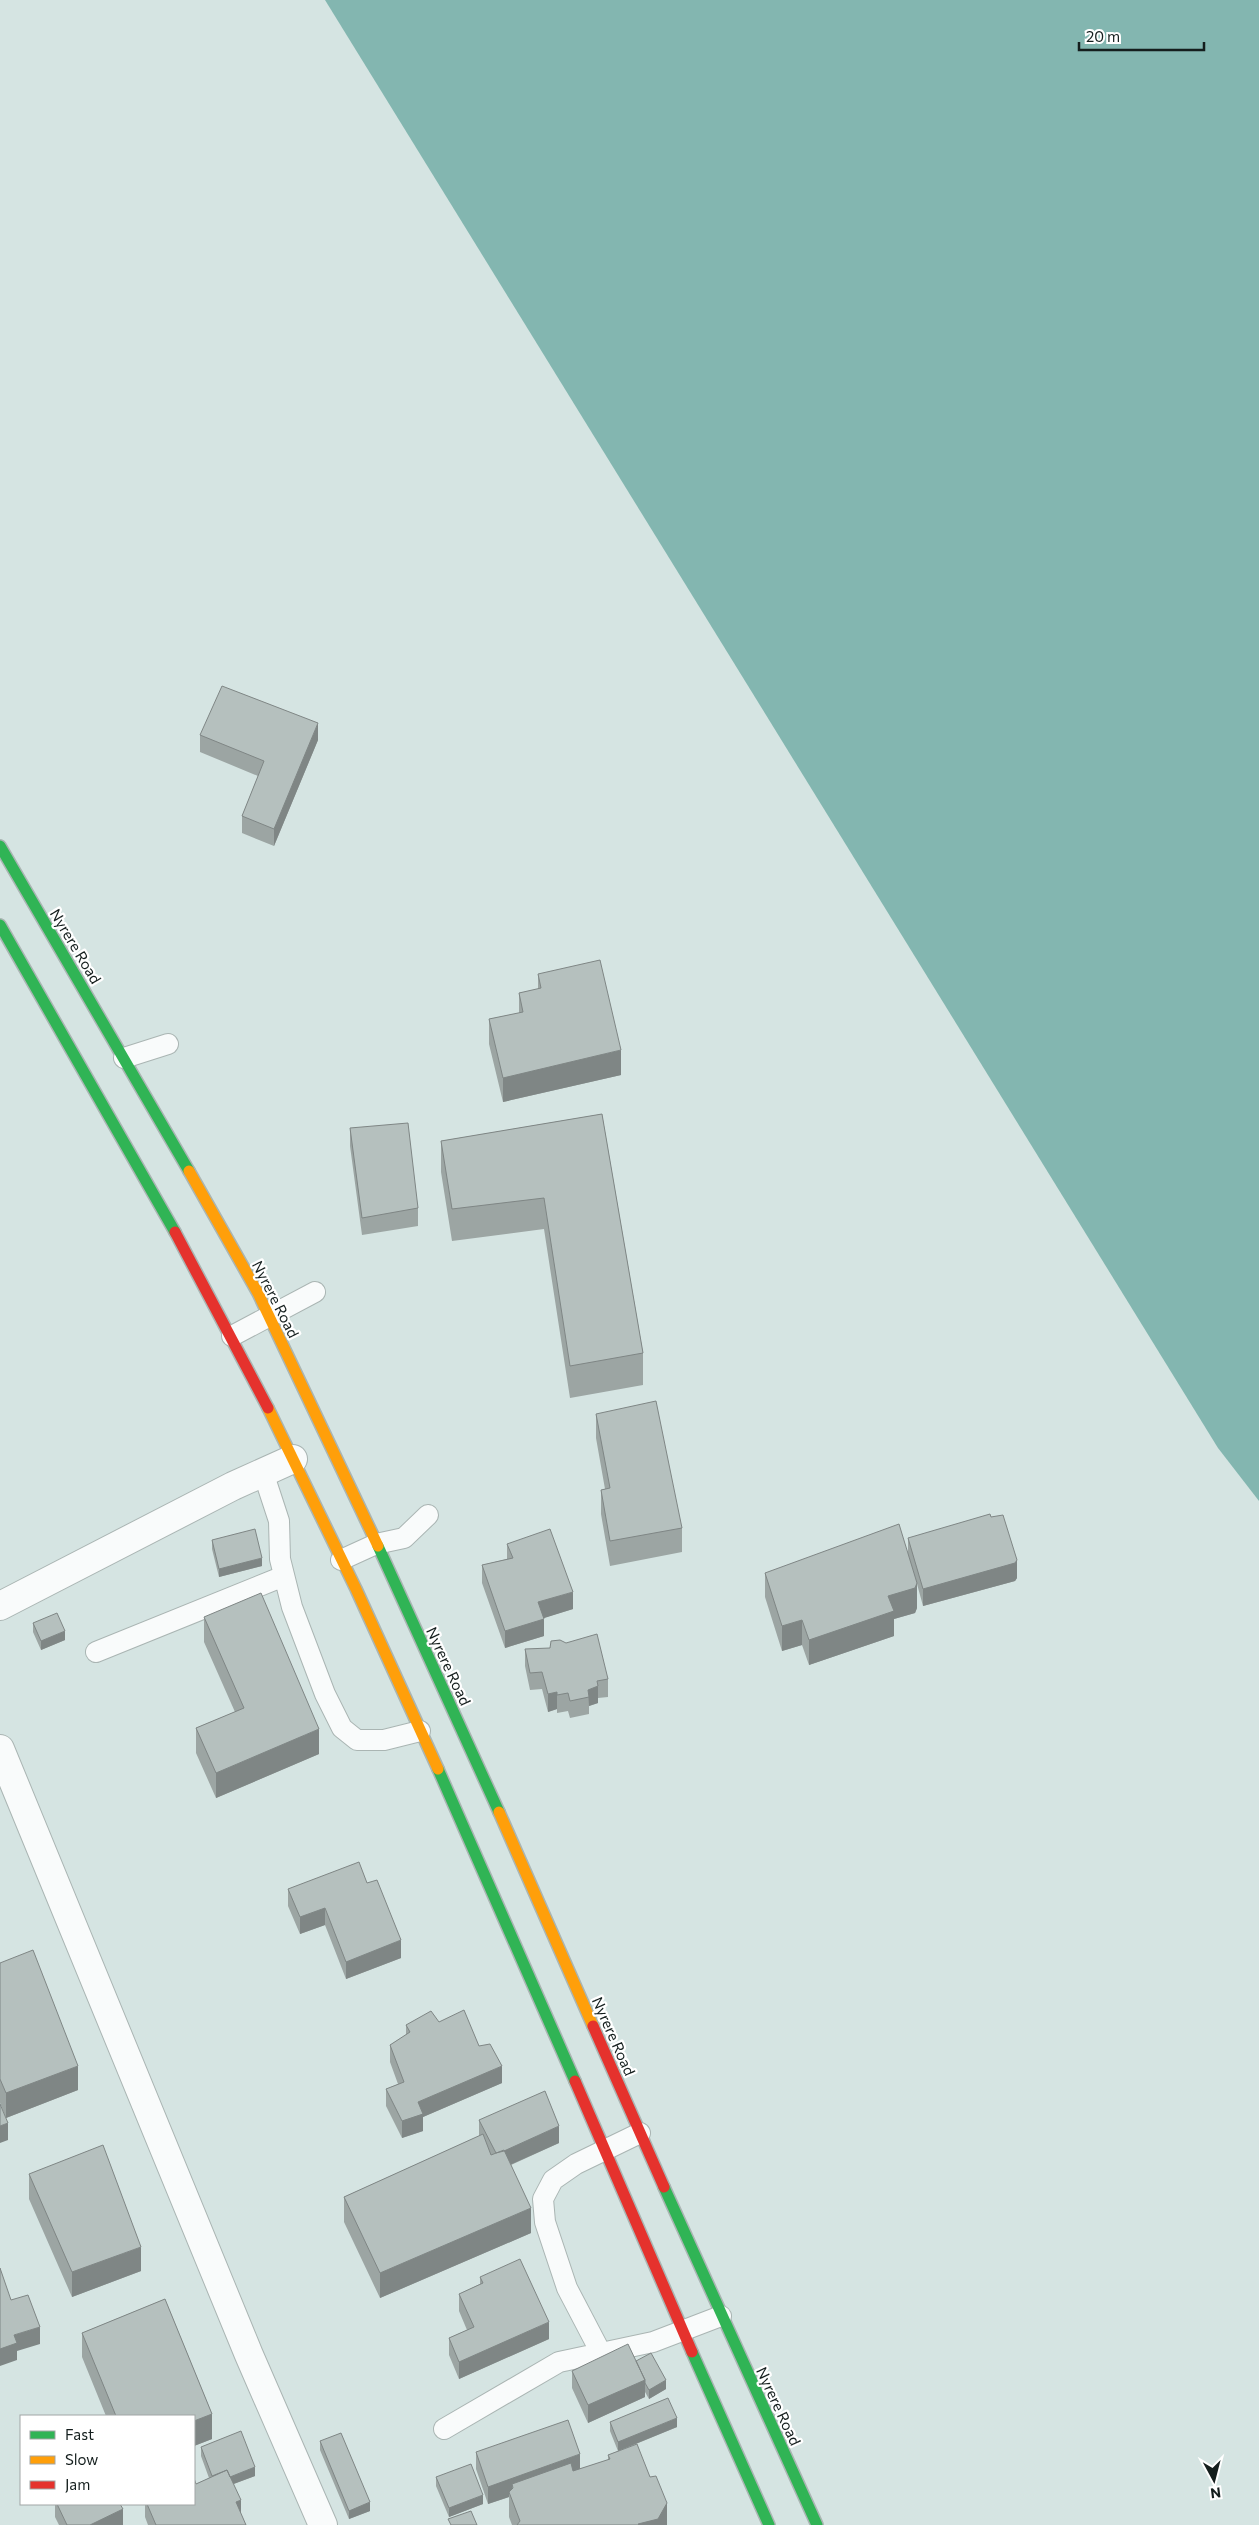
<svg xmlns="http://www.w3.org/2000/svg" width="1259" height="2525" font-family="Commissioner,sans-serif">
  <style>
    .water { fill: #83b6b0 }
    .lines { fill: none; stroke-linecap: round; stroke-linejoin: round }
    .lane-casing { stroke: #aab5b3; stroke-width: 22 }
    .street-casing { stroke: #aab5b3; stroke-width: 30 }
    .fast-casing { stroke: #aab5b3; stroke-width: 14 }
    .slow-casing { stroke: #aab5b3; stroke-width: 14 }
    .jam-casing { stroke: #aab5b3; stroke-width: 14 }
    .lane { stroke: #f9fbfb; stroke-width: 20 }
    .street { stroke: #f9fbfb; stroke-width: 28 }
    .fast { stroke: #30b455; stroke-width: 11 }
    .slow { stroke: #ff9f0a; stroke-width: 11 }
    .jam { stroke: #e5322d; stroke-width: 11 }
    .wall { fill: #9ca5a3 }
    .shaded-wall { fill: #7f8685 }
    .building { fill: #b5c0be; stroke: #7f8685 }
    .labels { text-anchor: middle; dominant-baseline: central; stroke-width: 4.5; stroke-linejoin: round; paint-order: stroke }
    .street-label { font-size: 15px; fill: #141e1d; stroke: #fff }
  </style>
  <rect width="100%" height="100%" fill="#d5e4e2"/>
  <path class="water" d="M325 0H1259V1501L1218 1448Z"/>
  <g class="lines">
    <defs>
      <path id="lane" d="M124 1058 168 1044
        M232 1336 315 1292
        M263 1472 279 1521 280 1559 292 1607 325 1694 342 1728 357 1740H384L420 1731
        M341 1560 376 1544 404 1538 428 1515
        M96 1652 284 1576
        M601 2353 567 2288 545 2222 543 2199 553 2180 576 2164 640 2133
        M444 2429 559 2362 653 2342 721 2316"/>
      <path id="street" d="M0 1606 233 1486 293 1459
        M0 1749 249 2355 323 2525"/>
      <path id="fast" d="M0 846 189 1171
        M0 925 175 1232
        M378 1546 499 1812
        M438 1769 575 2081
        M664 2187 817 2525
        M692 2352 769 2525"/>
      <path id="slow" d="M189 1171 258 1293 378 1546
        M268 1408 356 1589 438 1769
        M499 1812 593 2026"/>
      <path id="jam" d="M175 1232 268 1408
        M593 2026 664 2187
        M575 2081 692 2352"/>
    </defs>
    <use href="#lane" class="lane-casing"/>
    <use href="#street" class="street-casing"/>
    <use href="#fast" class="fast-casing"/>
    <use href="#slow" class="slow-casing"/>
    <use href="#jam" class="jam-casing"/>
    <use href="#lane" class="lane"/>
    <use href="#street" class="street"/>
    <use href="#fast" class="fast"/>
    <use href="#slow" class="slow"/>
    <use href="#jam" class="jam"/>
  </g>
  <path class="wall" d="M200 735 318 740 274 846 242 833V816L258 776 200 752Z
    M538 974 621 1075 503 1102 489 1044V1019L519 1013V993L538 989Z
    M602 1114 643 1353V1385L570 1398 544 1229 452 1241 441 1172V1141Z
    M350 1128 418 1208V1226L362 1235 350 1146Z
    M596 1414 682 1528V1552L610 1566 601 1514V1490L605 1489 596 1438Z
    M908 1538 1017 1578 1015 1581 923 1606 917 1584V1608L915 1613 894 1619V1636L809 1665 802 1645 782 1651 765 1597V1573L908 1555Z
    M212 1540 262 1566 219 1577 212 1549Z
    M507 1544 573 1609 543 1618 544 1636 505 1648 482 1583V1565L507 1559Z
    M204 1617 319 1754 216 1798 196 1753V1728L235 1712 204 1642Z
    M33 1623 65 1640 41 1650 33 1632Z
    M525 1649 608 1679V1697L598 1698V1703L589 1706V1714L570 1718 568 1711 557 1713V1709L548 1712 542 1689 530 1690 525 1666Z
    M367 1883 401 1958 346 1979 325 1925 300 1934 288 1906V1889Z
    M0 1963 78 2090 6 2118 0 2103Z
    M439 2022 479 2046 502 2083 423 2117V2131L402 2138 386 2106V2089L398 2084 390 2062V2045L406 2035V2025Z
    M479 2120 559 2143 511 2165 531 2233 380 2298 344 2222V2197L479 2136Z
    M29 2174 141 2271 72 2297 29 2199Z
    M480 2277 549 2339 459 2379 449 2355V2338L467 2330 459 2311V2294L480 2284Z
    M165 2299 212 2414V2439L194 2446V2416H106L82 2357V2333Z
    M636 2361 666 2389 649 2399 645 2392V2397L588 2423 572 2388V2371Z
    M610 2422 677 2427 619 2451 667 2525H512L509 2517V2497L488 2504 476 2469V2452L580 2469 608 2460V2455L618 2451 610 2431Z
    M320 2441 370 2511 349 2519 320 2450Z
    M201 2447 255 2476 233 2484 241 2514 246 2525H148L145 2517V2504H194L196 2484 209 2478 201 2456Z
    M436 2477 483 2504 449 2517 436 2486Z
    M55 2504H120L123 2525H59L55 2517Z"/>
  <path class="shaded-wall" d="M318 723V740L274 846V829Z
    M621 1050V1075L503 1102V1078Z
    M262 1558V1566L219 1577V1569Z
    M1017 1560V1578L1015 1581 923 1606V1589Z
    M917 1583V1608L915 1613 894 1619V1636L809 1665V1640L888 1596Z
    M573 1592V1609L538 1620V1602Z
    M544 1619V1636L505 1648V1631Z
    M802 1620V1645L782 1651V1626Z
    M65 1631V1640L41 1650V1641Z
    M598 1686V1703L589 1706 588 1690Z
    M557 1692V1709L548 1712V1694Z
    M319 1729V1754L216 1798V1773Z
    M325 1908V1925L300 1934V1917Z
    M401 1940V1958L346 1979V1962Z
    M78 2066V2090L6 2118V2093Z
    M502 2066V2083L423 2117V2131L402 2138V2121L418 2102Z
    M8 2123V2140L0 2143V2126Z
    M559 2126V2143L496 2171V2154Z
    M531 2208V2233L380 2298V2273Z
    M141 2247V2271L72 2297V2272Z
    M549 2322V2339L459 2379V2362Z
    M40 2327V2344L17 2351V2360L0 2366V2349L14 2335Z
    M645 2380V2397L588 2423V2405Z
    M666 2380V2389L649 2399V2390Z
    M212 2414V2439L194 2446V2421Z
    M677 2418V2427L618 2451V2442Z
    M580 2454V2472L513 2488 512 2484V2496L509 2492V2497L488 2504V2487Z
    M255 2467V2476L215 2491V2483Z
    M483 2495V2504L449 2517V2508Z
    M241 2500V2518L236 2502Z
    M370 2502V2511L349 2519V2511Z
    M667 2503V2525H638V2524Z
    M123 2509V2525H90Z"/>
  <path class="building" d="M222 686 318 723 274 829 242 816 264 761 200 735Z
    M600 960 621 1050 503 1078 489 1019 523 1012 519 993 541 988 538 974Z
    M602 1114 643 1353 570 1366 544 1198 452 1209 441 1141Z
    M408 1123 418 1208 362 1218 350 1128Z
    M656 1401 682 1528 610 1541 601 1490 610 1488 596 1414Z
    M990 1514 991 1517 1003 1515 1017 1560 1015 1563 923 1589 908 1538Z
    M899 1524 917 1583 915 1588 888 1596 894 1611 809 1640 802 1620 782 1626 765 1573Z
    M255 1529 262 1558 219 1569 212 1540Z
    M550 1529 573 1592 538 1602 544 1619 505 1631 482 1565 513 1558 507 1544Z
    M261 1593 319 1729 216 1773 196 1728 244 1708 204 1617Z
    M57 1613 65 1631 41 1641 33 1623Z
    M597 1634 608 1679 597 1681 598 1686 588 1690 589 1697 570 1701 568 1693 557 1695V1692L548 1694 542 1672 530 1673 525 1649 550 1648 551 1641 560 1640 566 1643Z
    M359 1862 367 1883 377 1880 401 1940 346 1962 325 1908 300 1917 288 1889Z
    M33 1950 78 2066 6 2093 0 2079V1963Z
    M464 2010 479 2046 490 2044 502 2066 418 2102 423 2114 402 2121 386 2089 404 2082 390 2045 410 2032 406 2025 431 2011 439 2022Z
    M545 2091 559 2126 504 2151 496 2153 479 2120Z
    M0 2104 8 2123 0 2126Z
    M483 2134 491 2155 504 2150 531 2208 380 2273 344 2197Z
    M103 2145 141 2247 72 2272 29 2174Z
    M520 2259 549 2322 459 2362 449 2338 474 2327 459 2294 483 2283 480 2277Z
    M0 2268 11 2300 28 2295 40 2327 14 2335 17 2343 0 2349Z
    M165 2299 212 2414 194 2421V2416H116L82 2333Z
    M628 2344 645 2380 588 2405 572 2371Z
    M651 2353 666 2380 649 2390 645 2383V2380L636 2361Z
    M668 2398 677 2418 618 2442 610 2422Z
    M568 2420 580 2454 488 2487 476 2452Z
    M241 2431 255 2467 230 2477 227 2470 212 2476 201 2447Z
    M341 2433 370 2502 349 2511 320 2441Z
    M637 2444 650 2477 656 2476 667 2503 658 2519 638 2524 639 2525H517L520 2521 509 2492 513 2488 512 2484 571 2463 573 2471 610 2459 608 2455Z
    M471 2464 483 2495 449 2508 436 2477Z
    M227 2470 241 2500 236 2502 246 2525H156L147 2504H194V2478L196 2484Z
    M57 2504H120L123 2509 90 2525H67Z
    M471 2511 477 2525H451L448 2519Z"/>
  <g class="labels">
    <g class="street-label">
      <text transform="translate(76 946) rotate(59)">Nyrere Road</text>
      <text transform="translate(276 1299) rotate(63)">Nyrere Road</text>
      <text transform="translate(449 1666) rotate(65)">Nyrere Road</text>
      <text transform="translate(614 2036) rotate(66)">Nyrere Road</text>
      <text transform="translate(779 2406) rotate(65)">Nyrere Road</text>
    </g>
  </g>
  <rect x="20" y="2415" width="175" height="90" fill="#ffffff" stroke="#a1a5a5"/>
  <rect x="30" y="2431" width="25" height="8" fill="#30b455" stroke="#a1a5a5"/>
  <text x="65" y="2440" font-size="15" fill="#141e1d">Fast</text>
  <rect x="30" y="2456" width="25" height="8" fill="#ff9f0a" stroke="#a1a5a5"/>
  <text x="65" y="2465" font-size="15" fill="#141e1d">Slow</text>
  <rect x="30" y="2481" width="25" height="8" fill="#e5322d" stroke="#a1a5a5"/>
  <text x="65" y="2490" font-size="15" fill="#141e1d">Jam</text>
  <g transform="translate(1214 2480) rotate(173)" stroke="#ffffff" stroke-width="4" paint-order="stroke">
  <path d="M0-4L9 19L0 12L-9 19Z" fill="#141e1d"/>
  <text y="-8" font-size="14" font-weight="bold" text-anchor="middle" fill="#141e1d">N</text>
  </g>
  <path d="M1079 42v8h125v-8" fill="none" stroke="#141e1d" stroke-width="2.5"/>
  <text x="1086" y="42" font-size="15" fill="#141e1d" stroke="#ffffff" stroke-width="4" paint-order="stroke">20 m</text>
</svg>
